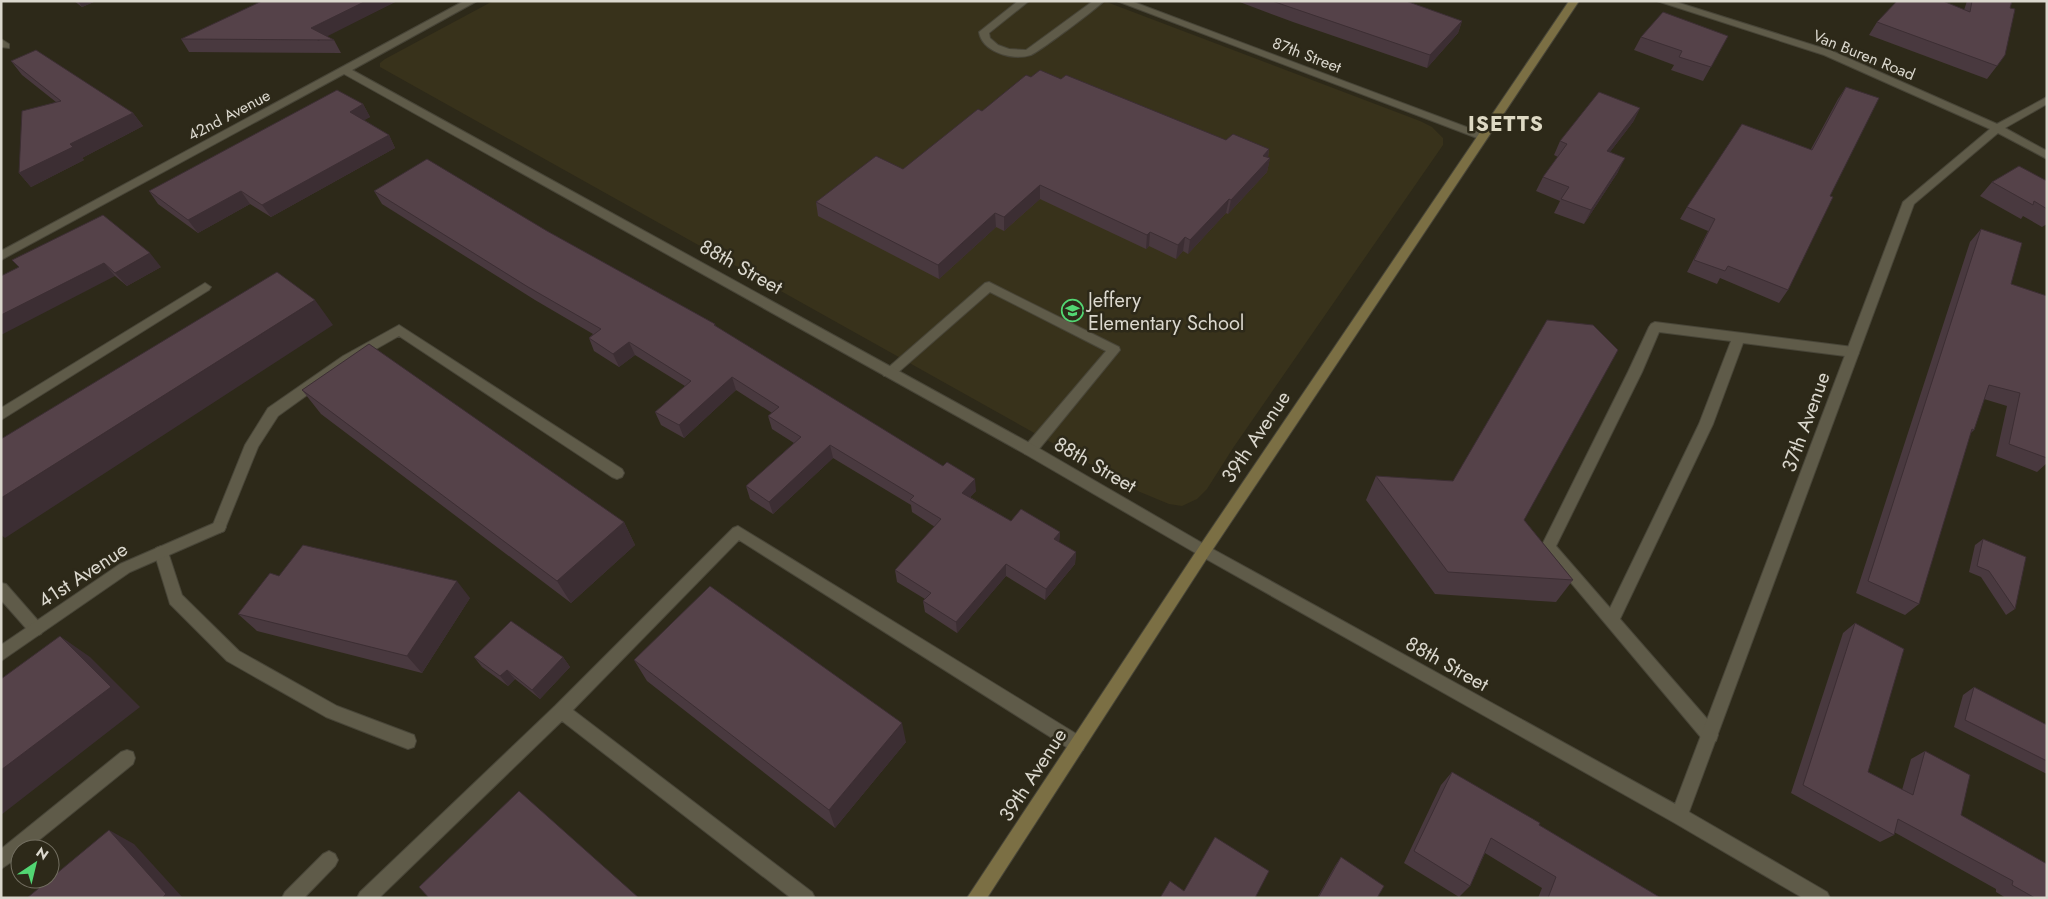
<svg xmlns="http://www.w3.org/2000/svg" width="2048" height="899" font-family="Jost,sans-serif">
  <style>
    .built { fill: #38321b }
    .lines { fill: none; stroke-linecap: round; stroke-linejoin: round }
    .service-casing { stroke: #484538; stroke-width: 2 }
    .minor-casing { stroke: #484538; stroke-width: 2 }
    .secondary-casing { stroke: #484538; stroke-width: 2 }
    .service { fill: #5f5b49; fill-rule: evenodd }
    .minor { fill: #5f5b49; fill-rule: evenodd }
    .secondary { fill: #7b6f44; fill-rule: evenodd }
    .wall { fill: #49393f }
    .shaded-wall { fill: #3c2e33 }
    .building { fill: #554249; stroke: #3c2e33 }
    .labels { text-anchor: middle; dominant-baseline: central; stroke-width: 5; stroke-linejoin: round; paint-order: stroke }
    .far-street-label { font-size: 16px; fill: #dbd8ce; stroke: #2d2919 }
    .street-label { font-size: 20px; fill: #dbd8ce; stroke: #2d2919 }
    .poi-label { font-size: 20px; fill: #dbd8ce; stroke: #2d2919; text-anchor: start }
    .far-district-label { font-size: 21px; font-weight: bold; letter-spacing: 1px; fill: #ded9c4; stroke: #2d2919 }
  </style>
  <rect width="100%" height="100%" fill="#2d2919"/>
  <path class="built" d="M493 1H1104L1420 121 1432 127 1443 138V145L1233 448 1207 489 1197 499 1182 506 1169 504 1140 492 380 67V63L385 59Z"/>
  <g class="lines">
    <defs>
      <path id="service" d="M1018 1H1029L989 33 990 38 998 45 1009 49 1026 50 1093 1H1104C1095 10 1040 51 1031 55 1013 61 982 52 979 32Z
        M989 282 1119 347 1120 350 1035 454 1030 455 1025 454 1023 450 1025 446 1106 351 990 292 894 376H884L882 373 985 283Z
        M205 283 211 287 209 290 1 420V408Z
        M1655 322 1853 347 1858 349 1859 352 1858 355 1853 357 1743 343 1713 424 1620 619 1716 729 1718 735 1716 741 1710 743 1704 741 1541 547 1628 372 1649 327 1651 324ZM1659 332 1731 341 1699 424 1610 608 1556 546 1642 372Z
        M399 325 622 469 624 473 622 477 617 479 612 477 399 336 353 362 278 416 258 447 224 531 219 533 214 531 212 527 245 445 268 408 343 356Z
        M738 526 1083 738 1085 744 1083 750 1077 752 1071 750 739 540 573 710 812 892 815 898H791L562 721 379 898H357L360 892 555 706 733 528Z
        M161 546 166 548 168 552 182 595 239 651 337 706 414 735 416 741 414 747 408 749 326 717 227 661 170 604 154 552 156 548Z
        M1 583 6 584 41 624 44 629 41 634 36 636 31 634 1 600Z
        M127 750 133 752 135 758 133 764 28 849H20V856L1 869V849L121 752Z
        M329 851 335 854 338 860 335 866 304 898H282L285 892 323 854Z"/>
      <path id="minor" d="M464 1H477L352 70 1035 446 1209 547 1675 804 1903 202 1990 129 1824 55 1657 1H1673L1832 51 1997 124 2047 97V104L2005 128 2047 151V159L1998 133 1914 204 1689 812 1827 892 1830 898H1803L1673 822 1199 555 1025 454 344 74 1 260V251Z
        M1117 1H1131L1485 134 1486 136 1481 139 1477 138Z
        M1 39 9 44V48L1 47Z
        M219 521 224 523 226 527 224 531 130 572 1 661V645L120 564Z"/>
      <path id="secondary" d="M1569 1H1579L1209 555 987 898H967L1199 547Z"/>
    </defs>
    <use href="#service" class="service-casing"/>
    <use href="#minor" class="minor-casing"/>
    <use href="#secondary" class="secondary-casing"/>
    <use href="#service" class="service"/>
    <use href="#minor" class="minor"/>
    <use href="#secondary" class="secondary"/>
  </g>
  <path class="wall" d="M74 1H96L82 7Z
    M397 1 326 36 334 40 341 53 189 52 181 39Z
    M1237 1H1406L1462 21 1458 33 1427 68 1293 22Z
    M1967 1H2012L1997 66 1987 79 1869 35 1877 22 1964 10Z
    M1728 36 1703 81 1671 70 1674 65 1634 50 1641 37Z
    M11 61 133 113 143 126 82 158 84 160 31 187 19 173 56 102 22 75Z
    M1031 77 1061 79 1226 140 1269 149 1268 158H1270L1267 172 1228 214 1226 213 1188 254 1183 251 1176 259 1149 246 1146 249 1040 199 1004 231 996 227 939 279 818 216 816 202 903 169 982 111Z
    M1846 87 1830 196 1788 290 1779 303 1720 278 1717 284 1687 272 1708 231 1680 219 1687 207 1811 149 1838 99Z
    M363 104 370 117 364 120 389 135 395 148 271 217 250 204 198 233 158 204 149 191Z
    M1640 108 1633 122 1610 152 1618 172 1584 224 1554 213 1560 201 1536 191 1543 177 1558 157 1554 155 1560 141Z
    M2047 181V224L2042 227 2023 216 2021 219 1980 196 1992 182Z
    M374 191 547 231 715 324 716 327 976 491 970 497 1011 521 1060 532 1059 542 1076 552 1075 564 1045 600 1006 576 957 633 925 612 923 601 925 599 897 582 895 570 935 527 912 512 911 505 833 458 773 514 750 499 746 486 794 443 772 429 768 416 772 413 736 390 684 438 661 425 655 412 685 386 635 355 619 367 594 351 589 338 593 334 535 300 382 204Z
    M1981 229 2011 284 2047 296V463L2037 472 1996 456 2007 406 1984 399 1974 430 1970 434 1919 604 1905 615 1856 593 1970 242Z
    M12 260 161 267 127 286 115 276Z
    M302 390 624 522 635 545 571 603 321 414Z
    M1376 476 1453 481 1524 520 1573 580 1556 602 1435 594 1366 500Z
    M1983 539 2015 609 2006 615 1981 577 1969 572 1975 545Z
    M470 598 422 673 257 631 238 614Z
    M1855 623 1868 772 1902 790 1911 759 1925 751 1961 815 2047 898H2006L1996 892V889L1894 832V835L1880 842 1791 793 1843 633Z
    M474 657H563L570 667 540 699 515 679 508 686 482 667Z
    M634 660 906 742 835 828 647 681Z
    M1974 687 2047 725V774L1954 727 1963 695Z
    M1452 772 1539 825 1661 898H1538L1542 888 1485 853 1470 886 1459 897 1404 863 1441 785Z
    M1341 857 1377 898H1317L1335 866Z"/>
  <path class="shaded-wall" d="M78 1H96L82 7Z
    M366 1H397L318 41 311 28Z
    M1462 21 1458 33 1427 68 1430 55Z
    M363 104 370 117 357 124 350 112Z
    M1640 108 1633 122 1600 165 1607 151Z
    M133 113 143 126 82 158 84 160 31 187 19 173 70 144Z
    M389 135 395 148 271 217 262 205Z
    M1269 149 1267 162 1270 158 1267 172 1228 214 1231 200 1263 156Z
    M1625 158 1618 172 1584 224 1591 210Z
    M1040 185V199L1004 231V217Z
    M241 191 250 204 198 233 188 220Z
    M1229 199 1226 213 1188 254 1190 240Z
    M995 213 996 227 939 279 938 265Z
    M1150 232 1149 246 1146 249 1147 235Z
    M1185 237 1183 251 1176 259 1178 245Z
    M150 253 161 267 127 286 115 273Z
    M104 263 115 276 1 335V315Z
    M315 300 333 325 5 538 1 535V498Z
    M629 342 635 355 619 367 613 354Z
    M732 377 736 390 684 438 679 425Z
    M830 445 833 458 773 514 769 502Z
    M975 479 976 491 963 505 962 493Z
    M624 522 635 545 571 603 557 581Z
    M1060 532 1059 544 1054 539Z
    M1076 552 1075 564 1045 600 1046 589Z
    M1006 564V576L957 633 956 622Z
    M457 581 470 598 422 673 407 656Z
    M60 636 90 657 140 707 1 815V770Z
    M563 657 570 667 540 699 532 690Z
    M507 670 515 679 508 686 500 676Z
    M902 723 906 742 835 828 829 810Z
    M109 830 134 844 183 898H162Z"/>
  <path class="building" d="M262 1H366L311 28 334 40 181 39Z
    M1272 1H1406L1462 21 1430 55Z
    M1897 1H1943L1970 12 1972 1H2012L2010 8 2015 9 2005 55 1997 66 1877 22Z
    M1663 12 1728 36 1711 67 1679 57 1682 51 1641 37Z
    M36 50 133 113 70 144 73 147 19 173 22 111 61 101 11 61Z
    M1040 70 1061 79 1066 75 1226 140 1233 134 1269 149 1263 156 1270 158 1231 200 1229 199 1190 240 1185 237 1178 245 1150 232 1147 235 1040 185 1004 217 995 213 938 265 816 202 876 156 903 169 978 109 982 111 1026 75 1031 77Z
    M1846 87 1879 98 1830 196 1833 197 1788 290 1728 266 1725 271 1694 260 1715 219 1687 207 1742 124 1812 150Z
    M337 90 363 104 350 112 389 135 262 205 241 191 188 220 149 191Z
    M1599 92 1640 108 1607 151 1625 158 1591 210 1561 199 1569 187 1543 177 1567 144 1560 141Z
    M427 159 547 231 715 324 714 325 943 466 947 462 975 479 962 493 1011 521 1021 509 1060 532 1054 539 1076 552 1046 589 1006 564 956 622 923 601 931 593 895 570 941 519 910 500 914 496 830 445 769 502 746 486 801 437 768 416 779 407 732 377 679 425 655 412 691 381 629 342 613 354 589 338 601 329 528 287 374 191Z
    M2019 166 2047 181V209L2034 201 2033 205 1992 182Z
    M103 215 150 253 115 273 104 263 1 315V276L19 267 12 260Z
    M1981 229 2022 243 2011 284 2047 296V458L2009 444 2020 393 1989 385 1974 430 1972 429 1919 604 1868 581Z
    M277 272 315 300 1 498V439Z
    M1547 320 1593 325 1618 350 1524 520 1573 580 1448 572 1376 476 1453 481Z
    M369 344 624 522 557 581 302 390Z
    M1983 539 2026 557 2015 609 1989 571 1977 566Z
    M303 545 457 581 407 656 238 614 270 573 279 576Z
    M710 586 902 723 829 810 634 660Z
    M511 621 563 657 532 690 507 670 500 676 474 657Z
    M1855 623 1904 649 1868 772 1913 795 1925 751 1970 775 1961 815 2047 864V898H2035L2012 885 2013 881 1898 819 1894 835 1803 785Z
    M60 636 111 687 1 770V679Z
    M1974 687 2047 725V761L1965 720Z
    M1452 772 1540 823 1539 825 1661 898H1548L1556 877 1491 838 1470 886 1414 851Z
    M519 791 639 898H429L419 887Z
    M109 830 166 894 162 898H27Z
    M1215 837 1269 871 1255 898H1160L1170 881 1184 891Z
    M1341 857 1384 886 1377 898H1318Z"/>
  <defs>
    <symbol id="school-ring" viewBox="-11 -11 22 22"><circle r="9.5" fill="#2d2919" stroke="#52d673" stroke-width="1.5"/><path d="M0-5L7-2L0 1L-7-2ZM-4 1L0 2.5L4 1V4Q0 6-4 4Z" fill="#52d673"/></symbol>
  </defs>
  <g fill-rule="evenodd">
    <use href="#school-ring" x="1060" y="298" width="25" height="25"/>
  </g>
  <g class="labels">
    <g class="far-street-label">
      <text transform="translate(1307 55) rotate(21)">87th Street</text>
      <text transform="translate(1864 55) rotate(22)">Van Buren Road</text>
      <text transform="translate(229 115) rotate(-28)">42nd Avenue</text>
    </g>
    <g class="street-label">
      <text transform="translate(741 267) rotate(29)">88th Street</text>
      <text transform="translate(1806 422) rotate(-70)">37th Avenue</text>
      <text transform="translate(1256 437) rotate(-56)">39th Avenue</text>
      <text transform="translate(1095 465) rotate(30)">88th Street</text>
      <text transform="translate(83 575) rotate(-33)">41st Avenue</text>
      <text transform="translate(1447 664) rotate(29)">88th Street</text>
      <text transform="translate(1033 775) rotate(-57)">39th Avenue</text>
    </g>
    <g class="poi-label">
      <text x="1088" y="300">Jeffery<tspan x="1088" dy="23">Elementary School</tspan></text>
    </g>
    <g class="far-district-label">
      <text x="1506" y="124">ISETTS</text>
    </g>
  </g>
  <rect width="2048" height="899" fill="none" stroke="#dbd8ce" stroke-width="5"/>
  <g transform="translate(35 864) rotate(35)"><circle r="24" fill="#2d2919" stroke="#736f61"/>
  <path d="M0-4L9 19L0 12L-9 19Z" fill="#52d673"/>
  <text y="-8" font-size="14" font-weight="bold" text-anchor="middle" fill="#dbd8ce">N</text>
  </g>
</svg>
